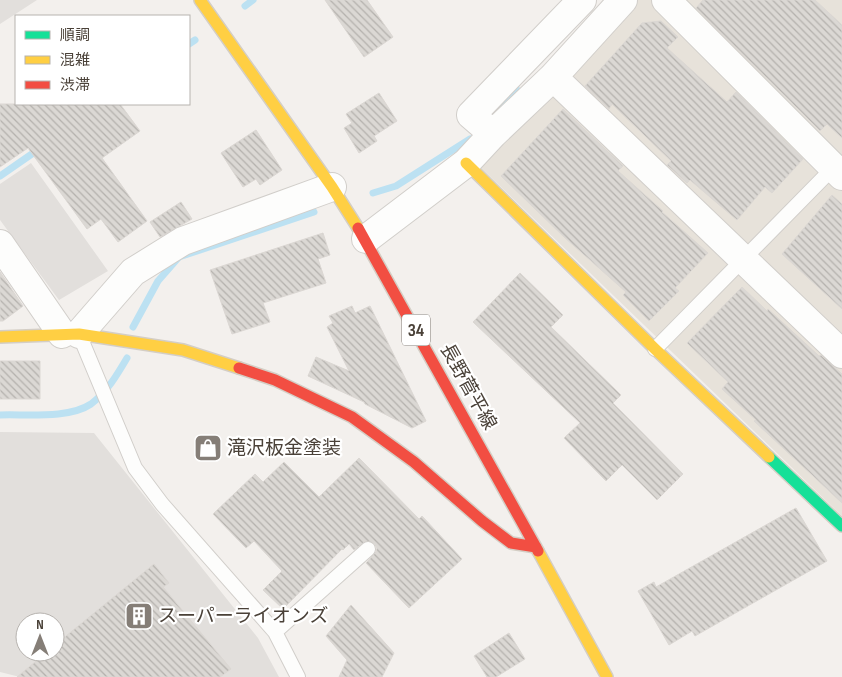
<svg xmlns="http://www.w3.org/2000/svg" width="842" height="677" font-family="'Sofia Sans Condensed','Noto Sans JP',sans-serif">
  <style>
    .residential { fill: #e7e2da }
    .parking { fill: #e2dfdc; fill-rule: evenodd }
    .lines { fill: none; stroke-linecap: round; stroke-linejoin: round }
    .stream { stroke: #bce1f2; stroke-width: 7 }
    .building { fill: url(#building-back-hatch); stroke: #dbd7d3 }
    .lane-casing { stroke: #d1ceca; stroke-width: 16 }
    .street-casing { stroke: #d1ceca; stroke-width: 30 }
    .fast-casing { stroke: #d4cec5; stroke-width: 14 }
    .slow-casing { stroke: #d4cec5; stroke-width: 14 }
    .jam-casing { stroke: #d4cec5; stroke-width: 14 }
    .lane { stroke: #fdfdfc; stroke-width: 14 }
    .street { stroke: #fdfdfc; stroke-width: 28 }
    .fast { stroke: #16e098; stroke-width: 11 }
    .slow { stroke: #ffcf43; stroke-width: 11 }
    .jam { stroke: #f24e42; stroke-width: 11 }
    .labels { text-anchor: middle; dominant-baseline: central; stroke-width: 4.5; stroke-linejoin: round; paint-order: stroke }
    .shield { fill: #fff; stroke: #807a74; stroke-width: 1 }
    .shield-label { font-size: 18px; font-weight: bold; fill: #4a4138 }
    .street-label { font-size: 19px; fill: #4a4138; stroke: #fff }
    .poi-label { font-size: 19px; fill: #4a4138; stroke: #fff; text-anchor: start }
  </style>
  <defs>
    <pattern id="building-back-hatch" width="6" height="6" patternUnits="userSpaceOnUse" patternTransform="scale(1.25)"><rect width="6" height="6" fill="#dbd8d4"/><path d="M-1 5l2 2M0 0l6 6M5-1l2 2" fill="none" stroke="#b4b1ad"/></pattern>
  </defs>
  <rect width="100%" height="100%" fill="#f3f0ed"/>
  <path class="residential" d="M631 0H842V516L474 161Z"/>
  <path class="parking" d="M0 0H37L0 24Z
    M31 163 108 271 59 300 0 220V184Z
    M0 432 94 433 258 638 279 677H20L0 672ZM25 622H55V652H25Z"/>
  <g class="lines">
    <path class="stream" d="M245 6 253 0
      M189 44 195 40
      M494 112 516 88
      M0 176 39 149
      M373 193 396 186 470 139
      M133 327 158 281 179 257 314 212
      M0 415C26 414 69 419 91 404 107 392 117 375 127 358"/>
  </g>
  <path class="building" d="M325 0H367L393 37 364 57Z
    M703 0H815L842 25V138L827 124 820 131 696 8Z
    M661 21 678 37 667 48 727 102 736 92 803 159 772 193 765 187 737 220 690 180 687 183 667 165 671 161 612 104 609 109 585 86 642 23Z
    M379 93 397 121 374 136 377 141 359 153 344 128 352 123 346 114Z
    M0 104H120L140 131 102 158 147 221 118 242 101 219 87 229 28 148 0 167Z
    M563 109 623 166 618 171 663 211 662 212 708 253 675 288 679 291 649 321 623 295 626 292 564 237 501 176Z
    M256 130 282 170 260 185 256 179 243 187 221 153Z
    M832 195 842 204V309L782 254Z
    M181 202 192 219 160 237 150 222Z
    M323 233 330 255 318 259 326 283 263 303 270 322 232 334 210 270Z
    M0 272 23 306 3 321H0Z
    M520 273 563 315 551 327 621 395 613 403 683 474 657 500 622 465 606 481 564 438 580 423 473 322Z
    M742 287 767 311 768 309 819 356 821 355 842 374V503L754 421 756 420 722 389 728 382 687 343Z
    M352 306 355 313 370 306 426 421 412 428 365 404 364 402 308 376 316 357 349 371 327 327 333 323 329 316Z
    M0 361H40V399H0Z
    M359 458 419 519 422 516 462 559 409 608 366 563 376 552 377 548 374 543 366 541 354 550 349 544 343 550 342 549 283 609 263 590 282 571 254 541 246 548 213 514 255 474 263 482 284 462 319 497Z
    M796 508 827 561 695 636 692 631 669 645 638 591 654 582 656 587Z
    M154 564 169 583 163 587 231 669 220 677H17L47 652H55V645Z
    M351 605 394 653 382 677H339L347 660 326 636Z
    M509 633 525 659 496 677H487L474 656Z"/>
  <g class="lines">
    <defs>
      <path id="lane" d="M79 334 135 468 162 504 275 632 298 677
        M655 349 836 165
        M275 632 368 549"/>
      <path id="street" d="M666 0 842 176
        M553 77 842 354
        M493 134 471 115 582 0
        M366 239 466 163 493 134 553 77 623 0
        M0 244 62 334
        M79 334 133 272 183 241 332 187"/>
      <path id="fast" d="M769 457 842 526"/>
      <path id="slow" d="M200 0 332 187 358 228
        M466 163 655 349 769 457
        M0 337 79 334 183 350 239 368
        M538 551 607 677"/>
      <path id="jam" d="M358 228 538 551
        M239 368 275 380 352 417 414 462 482 521 511 543 536 547"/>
    </defs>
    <use href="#lane" class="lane-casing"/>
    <use href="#street" class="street-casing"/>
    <use href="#fast" class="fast-casing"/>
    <use href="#slow" class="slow-casing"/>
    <use href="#jam" class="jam-casing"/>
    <use href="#lane" class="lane"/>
    <use href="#street" class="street"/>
    <use href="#fast" class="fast"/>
    <use href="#slow" class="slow"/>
    <use href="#jam" class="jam"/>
  </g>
  <defs>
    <symbol id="shop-square" viewBox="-11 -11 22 22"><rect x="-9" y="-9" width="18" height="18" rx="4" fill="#857e77" stroke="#fff"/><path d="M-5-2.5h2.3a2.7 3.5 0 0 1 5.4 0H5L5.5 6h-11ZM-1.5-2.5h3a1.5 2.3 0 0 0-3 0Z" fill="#fff"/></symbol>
    <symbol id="building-square" viewBox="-11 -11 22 22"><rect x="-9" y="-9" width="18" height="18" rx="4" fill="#857e77" stroke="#fff"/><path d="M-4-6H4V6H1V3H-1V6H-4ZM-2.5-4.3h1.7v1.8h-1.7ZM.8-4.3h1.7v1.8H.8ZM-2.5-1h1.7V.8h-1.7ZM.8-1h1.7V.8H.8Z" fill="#fff"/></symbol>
  </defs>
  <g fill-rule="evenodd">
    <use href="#shop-square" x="192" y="432" width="32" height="32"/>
    <use href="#building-square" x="123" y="600" width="32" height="32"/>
  </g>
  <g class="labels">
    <rect class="shield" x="402" y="314.5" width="28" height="31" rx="4"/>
    <g class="shield-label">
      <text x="416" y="330">34</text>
    </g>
    <g class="street-label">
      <text transform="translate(468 387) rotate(61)">長野菅平線</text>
    </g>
    <g class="poi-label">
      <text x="227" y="448">滝沢板金塗装</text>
      <text x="158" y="616">スーパーライオンズ</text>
    </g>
  </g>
  <rect x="15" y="15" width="175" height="90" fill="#ffffff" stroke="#b7b3af"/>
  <rect x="25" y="31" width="25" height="8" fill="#16e098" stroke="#b7b3af"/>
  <text x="60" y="40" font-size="15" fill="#4a4138">順調</text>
  <rect x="25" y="56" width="25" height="8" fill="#ffcf43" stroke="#b7b3af"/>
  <text x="60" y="65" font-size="15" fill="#4a4138">混雑</text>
  <rect x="25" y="81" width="25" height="8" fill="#f24e42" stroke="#b7b3af"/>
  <text x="60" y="90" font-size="15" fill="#4a4138">渋滞</text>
  <g transform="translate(40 637)"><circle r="24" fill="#ffffff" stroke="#b7b3af"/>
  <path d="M0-4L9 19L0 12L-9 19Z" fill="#857e77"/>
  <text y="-8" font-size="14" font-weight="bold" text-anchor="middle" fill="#4a4138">N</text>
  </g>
</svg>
